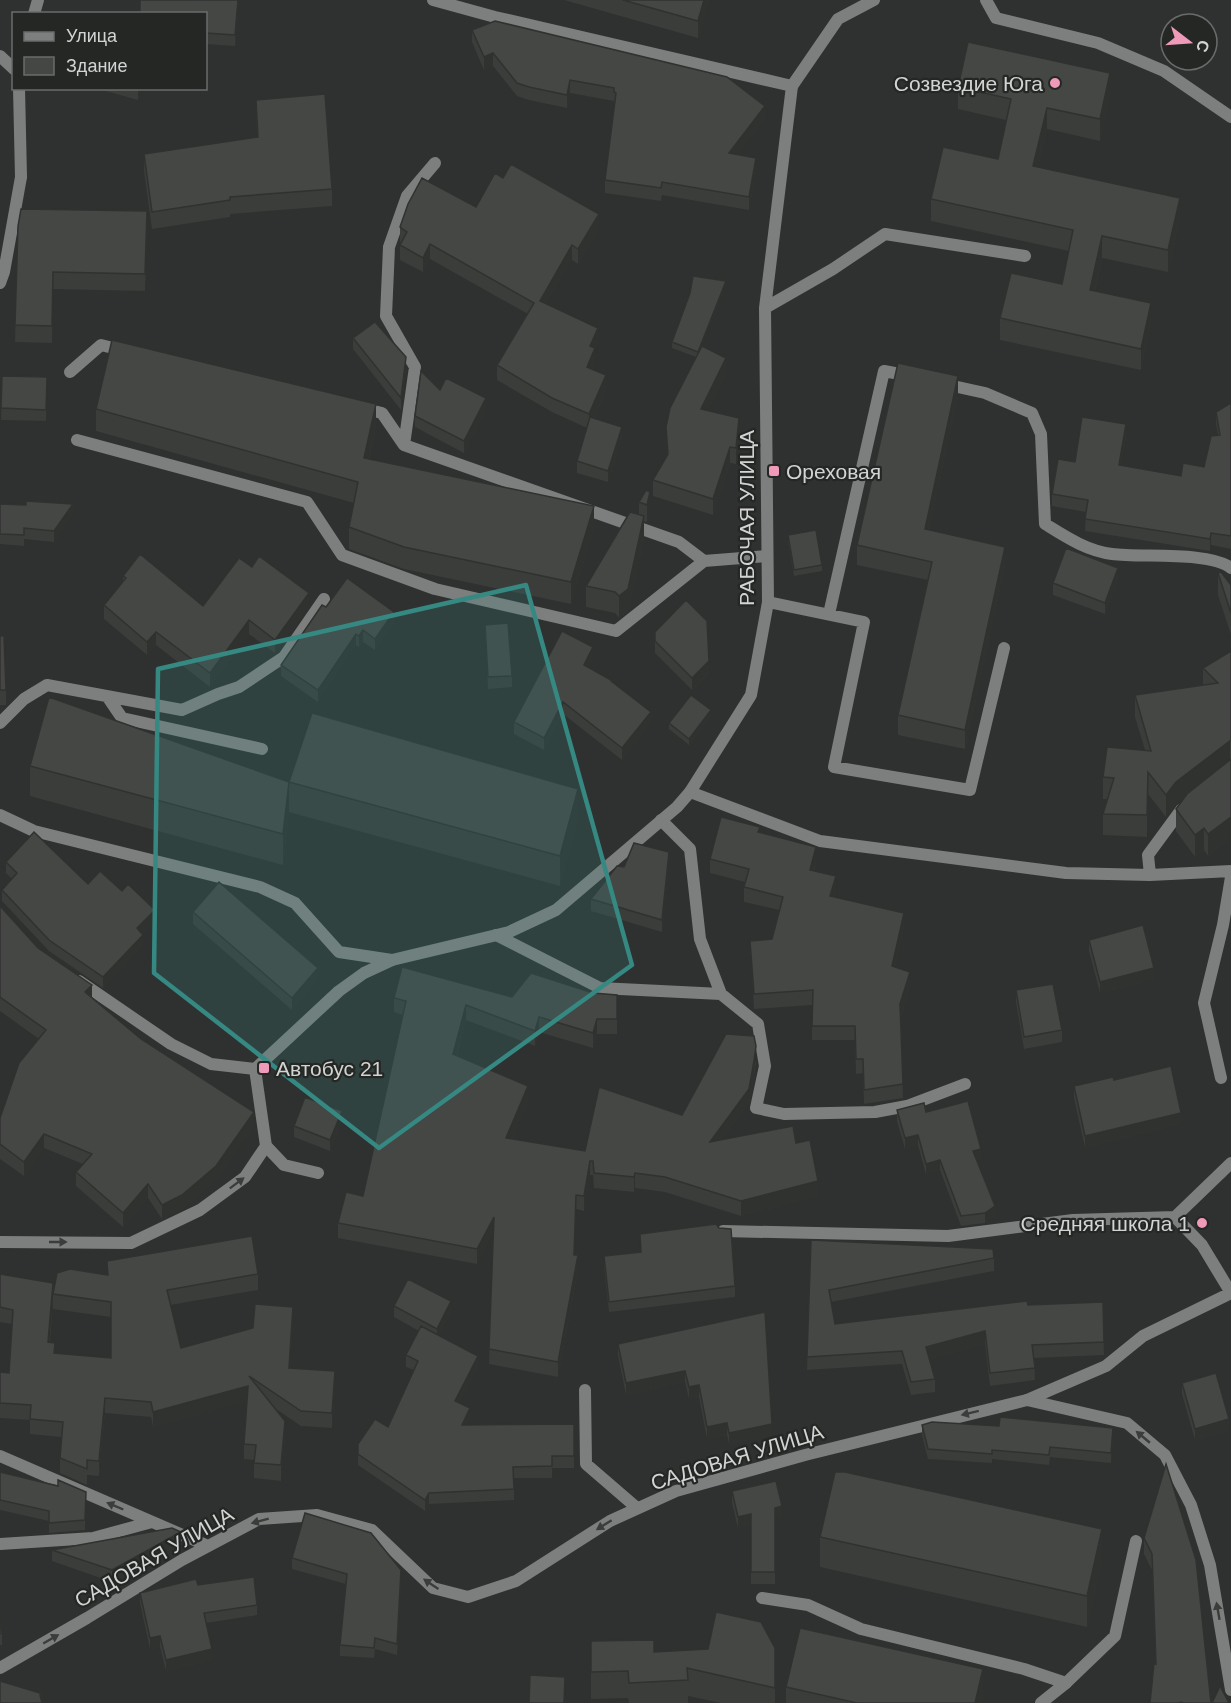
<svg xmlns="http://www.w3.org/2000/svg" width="1231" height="1703" font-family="Helvetica,sans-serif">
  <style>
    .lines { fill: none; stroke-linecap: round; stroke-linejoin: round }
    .service { stroke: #7d7f7e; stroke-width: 12 }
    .minor { stroke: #7d7f7e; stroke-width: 12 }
    .wall { fill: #3a3d3a; fill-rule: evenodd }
    .shaded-wall { fill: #303230 }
    .building { fill: #444744; stroke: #303230; stroke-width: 1.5 }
    .oneway { fill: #3b3d3b }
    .marked { fill: #368982; fill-opacity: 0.2; stroke: #368982; stroke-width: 4.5; stroke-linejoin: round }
    .poi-dot { fill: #ef9ab8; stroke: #252725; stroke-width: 2 }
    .labels { text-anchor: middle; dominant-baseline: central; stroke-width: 4.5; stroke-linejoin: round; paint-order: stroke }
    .poi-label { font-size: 21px; fill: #d2d4d3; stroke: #252725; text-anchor: end }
    .street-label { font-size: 21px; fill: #d2d4d3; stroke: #252725 }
  </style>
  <rect width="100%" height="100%" fill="#2e312f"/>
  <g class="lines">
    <path class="service" d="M986 0 996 18 1098 43 1164 71 1231 117
      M0 56 14 69
      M792 86 838 19 874 0
      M0 283 4 272 21 177
      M70 372 101 345 125 351
      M944 384 985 393 1032 413 1041 434 1045 524C1066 537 1087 551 1112 554 1141 558 1209 551 1231 568
      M361 408 382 413 404 445 679 542 704 561 766 556
      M77 440 307 502 342 555 435 589 616 631 704 561
      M404 445 415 367 386 316 389 247 407 196 435 163
      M768 602 864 622 834 767 970 790 1004 648
      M829 614 884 371 910 376
      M107 696 122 718 262 749
      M0 723 24 699 47 685 182 710 218 694 239 687 284 657 324 599
      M690 792 820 841 1066 873 1150 875 1231 871
      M0 815 34 831 260 887 295 903 339 952 392 960
      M661 820 690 849 700 939 721 994 758 1024 765 1066 756 1108 784 1114 875 1112 907 1106 965 1084
      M1150 875 1148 855 1181 810 1186 806
      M496 935 600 988 721 994
      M1221 1078 1204 1003 1223 925 1231 877
      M266 1146 284 1165 318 1173
      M1175 1217 1202 1245 1231 1293
      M723 1231 948 1236 1073 1220 1175 1217 1231 1163
      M585 1390 586 1464 637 1508
      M1027 1400 1106 1366 1143 1336 1231 1293
      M1066 1683 1115 1636 1136 1541"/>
    <path class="minor" d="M34 14 38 0
      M19 88 21 177
      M765 308 833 269 885 234 1025 256
      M79 981 171 1044 211 1064 255 1069
      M255 1069 339 991 364 973 392 960 509 932 556 910 677 807 690 792 751 695 768 602 765 308 792 86 495 17 433 0
      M0 1242 131 1243 200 1210 245 1177 266 1146 255 1069
      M0 1456 208 1546
      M0 1544 93 1538 152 1522
      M762 1598 808 1605 861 1629 1024 1669 1066 1683 1041 1703
      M0 1668 87 1618 182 1560 259 1519 317 1515 372 1530 433 1588 468 1597 516 1581 610 1521 676 1491 805 1455 1027 1400 1127 1423 1165 1455 1191 1505 1210 1565 1231 1690"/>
  </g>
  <path class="wall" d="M239 0 235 46 206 44V14Z
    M564 0H709L698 38Z
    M472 30 765 119 738 154 756 170 749 210 662 195 661 201 605 193V180L615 105H614V101L570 93 567 108 529 100 517 96 493 66 484 70 472 42Z
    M958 87 1110 95 1100 141 1047 129 1038 167 1180 220 1168 272 1102 258 1095 291 1151 325 1141 370 1000 340V318L1062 284 1069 251 931 221V199L998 159 1006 120 958 109Z
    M95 88H153L140 89 138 100Z
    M256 100 332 189V206L230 214V217L152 229 144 171V154L257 137Z
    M476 207 599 228 578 264 572 260 546 304 598 342 595 349V363L592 369 606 390 594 418 622 438 608 482 577 473V461L587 428 552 412 497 380V365L528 314 430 259 423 272 400 260V245L401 243 400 242V227Z
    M18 226 147 228 145 291 53 289 52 343 15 342Z
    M726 287 702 346 726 374 708 410 739 434 736 464 730 463 713 515 653 496V480L667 456 666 427 696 357 672 348V342Z
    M353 338 406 369 401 410 353 349Z
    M2 376 47 377 46 421 1 420Z
    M440 390 486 410 464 453 415 427V416Z
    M958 396 929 530 1005 566 965 749 898 735V715L928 580 857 565V545Z
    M1231 403V549L1211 545 1210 551 1085 531 1086 512 1052 506V494L1075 462 1126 437 1121 465 1181 476 1204 467 1218 435 1216 424V412Z
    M96 409 376 426 369 459 594 528 571 604 404 569 349 549V527L354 503 96 431Z
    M646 490 650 509 647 522 644 521V538L628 611 619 618 615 613 586 607V586L639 515V502Z
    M0 504 73 514 54 542 24 539V546L0 544Z
    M788 535 822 565V571L794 576 788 541Z
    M1218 573 1231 585V635L1218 595Z
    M123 576 203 606H309L275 653 249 634 210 687 156 645 147 655 104 619V605L123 582Z
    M1118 579 1105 614 1053 595V583Z
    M326 607 394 623 375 650 363 642 359 647 356 645 318 702 281 676V665Z
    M485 625 512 676V687L488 689Z
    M655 632 709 673 692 690 655 653Z
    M0 636 6 690V705H0Z
    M1231 651V839L1208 856 1204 850 1195 857 1176 831V809L1185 796 1176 804 1166 817 1148 794 1147 837 1103 835V814L1107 799H1103V777L1145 750 1135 717V695L1203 685V668Z
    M593 659 588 668 611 682 651 723 622 760 563 714 544 750 514 734V722Z
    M711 716 689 745 669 729V723Z
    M30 766 289 782 578 819 560 886 289 812 283 865 30 796Z
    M760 832 816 861 814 871 836 891 834 897 904 927 895 967 910 986 901 1017 903 1098 864 1104 863 1073 856 1074 855 1040H812V1005L754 1009 750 941 772 939 779 910 744 902V887L745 882 710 873V859Z
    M6 862 88 884 122 891 155 921 142 934 143 946 103 988 49 951 2 901V890L12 879 6 873Z
    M669 864 662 932 591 911V899L624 867Z
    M0 906 38 948 92 997 141 1039 254 1127 216 1180 182 1210 162 1219 148 1198 123 1227 76 1186V1172L83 1164 44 1148 24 1176 0 1159V1118L39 1039 0 1011Z
    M193 912 318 979 292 1010 193 924Z
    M1089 940 1154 979 1100 993 1089 951Z
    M1016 990 1062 1030V1042L1024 1049 1016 1002Z
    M593 993 617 995V1034H597L593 1048 539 1032 535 1046 466 1020 457 1056 528 1101 512 1139 585 1151 682 1115 756 1061 754 1076 749 1103 722 1140 796 1143 818 1196 741 1216 665 1192 635 1188 634 1192 594 1188 593 1175H590L584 1211 576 1209 574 1255 578 1270 558 1377 489 1364 493 1233 477 1264 338 1238V1223L363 1196 403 1015 394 1012V998L512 997Z
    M1114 1080 1181 1124 1085 1148 1074 1098V1086Z
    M897 1110 926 1112 981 1159 977 1160 995 1216 985 1223 961 1226 940 1170 926 1175 918 1145 905 1149 897 1121Z
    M342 1122 330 1151 294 1137V1126Z
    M640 1234 735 1286V1297L609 1312 604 1267V1256L640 1252Z
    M811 1240 994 1258V1271L831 1302 835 1324 1028 1305 1103 1302 1104 1355 1034 1358 1035 1380 990 1386 985 1344 930 1359 935 1379V1392L911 1395 902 1364 807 1370Z
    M107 1261 258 1274V1290L170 1305 181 1348 293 1322 290 1368 335 1386 332 1428 301 1426 276 1409 285 1436 281 1481 254 1478V1460L244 1459V1444L247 1401 153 1427 151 1417 105 1413 99 1476 87 1475V1485L60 1473V1458L62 1437 30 1434V1420L0 1418V1372L9 1373 12 1324 0 1322V1274L53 1294 107 1274ZM53 1298V1309L111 1317V1358L55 1353 50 1342Z
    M394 1306 451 1313 439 1336 478 1368 459 1403 470 1419 467 1425 574 1424V1468H552V1478H514V1500L429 1504 425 1511 358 1465V1444L388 1427 414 1370 406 1367V1355L419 1331 394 1317Z
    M765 1312 772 1435 729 1444 727 1435 707 1439 699 1397 689 1399 685 1382 626 1395 618 1355V1344Z
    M1182 1383 1229 1431 1195 1440 1182 1394Z
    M922 1425 1113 1438 1111 1463 1050 1457 1049 1465 992 1459V1463L928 1459 922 1435Z
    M1166 1464 1211 1703H1150L1156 1664 1152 1570 1144 1554V1538Z
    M0 1472 86 1492 85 1530 49 1533V1521L0 1510Z
    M732 1491 782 1517 775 1519V1584H751V1525L738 1528 732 1503Z
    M820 1537 1102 1560 1087 1627 820 1567Z
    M181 1543 112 1582 52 1561V1550Z
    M292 1558 401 1581 397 1655 375 1649 374 1658 340 1656V1645L346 1584 292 1569Z
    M198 1585 257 1605V1615L206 1623 212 1660 166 1671 160 1647 150 1649 140 1603V1593Z
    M0 1614 2 1633V1645H0Z
    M591 1641 654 1652 775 1648V1703H721L688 1696V1703H629L628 1698 591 1699Z
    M786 1687 983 1699 982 1703H786Z"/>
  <path class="shaded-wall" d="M238 0H239L235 46V35Z
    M704 0H709L698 38V21Z
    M493 53V66L484 70V57Z
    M1110 73V95L1100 141V119Z
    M570 80V93L567 108V95Z
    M138 88H140L138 100Z
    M765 106V119L729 166V153Z
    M1047 108V129L1033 188V166Z
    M756 158V170L749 210V197Z
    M1180 198V220L1168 272V250Z
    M599 214V228L578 264V249Z
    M1102 236V258L1090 312V290Z
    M430 244V259L423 272V258Z
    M572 245V260L540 316V301Z
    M726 281V287L698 358V352Z
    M1151 303V325L1141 370V349Z
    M598 328V342L595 349V363L587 381V367L590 346Z
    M406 357V369L401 410V398Z
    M726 358V374L701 425V409Z
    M606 375V390L589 429V414Z
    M958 376V396L925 549V529Z
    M486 398V410L464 453V441Z
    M376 404V426L364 480V458Z
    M739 418V434L736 464V448Z
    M1126 424V437L1119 477V465Z
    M622 427V438L608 482V471Z
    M730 447V463L713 515V499Z
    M650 492V509L647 522V505Z
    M73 504V514L54 542V531Z
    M594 506V528L571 604V582Z
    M644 516V538L628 611 619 618V596Z
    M1211 533V545L1210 551V539Z
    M1005 547V566L965 749V730Z
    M1118 568V579L1105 614V603Z
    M309 593V606L275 653V640Z
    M394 612V623L375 650V639Z
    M249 620V634L210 687V673Z
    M363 630V642L359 647V636Z
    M156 632V645L147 655V642Z
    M356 634V645L318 702V690Z
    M593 647V659L584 677V665Z
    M709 661V673L692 690V678Z
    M563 702V714L544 750V738Z
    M711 710V716L689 745V739Z
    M651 712V723L622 760V748Z
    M1230 740V762L1176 804 1166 817V795L1176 782Z
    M1148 772V794L1147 837V815Z
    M289 782V812L283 865V834Z
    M578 789V819L560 886V856Z
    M1231 817V839L1208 856V834Z
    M1204 828V850L1195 857V835Z
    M816 847V861L810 884V870Z
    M669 852V864L662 932V920Z
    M836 876V891L830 911V896Z
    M155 910V921L137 939V928Z
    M904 913V927L892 980V966Z
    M143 935V946L103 988V977Z
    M318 968V979L292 1010V998Z
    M1154 968V979L1100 993V982Z
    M910 972V986L900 1019V1004Z
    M92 985V1000L85 992Z
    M466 1005V1020L453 1069V1054Z
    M539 1017V1032L535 1046V1031Z
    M597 1019V1034L593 1048V1033Z
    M756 1046 754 1076 749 1103 710 1157V1142Z
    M528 1086V1101L506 1153V1138Z
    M342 1111V1122L330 1151V1140Z
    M254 1112V1127L216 1180 182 1210 162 1219V1205Z
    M1181 1113V1124L1085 1148V1136Z
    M44 1134V1148L24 1176V1162Z
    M918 1135V1145L905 1149V1138Z
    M981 1149V1159L973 1161V1151Z
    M940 1160V1170L926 1175V1164Z
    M590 1161V1175L584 1211V1196Z
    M635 1173V1188L634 1192V1177Z
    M818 1181V1196L741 1216V1201Z
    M148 1184V1198L123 1227V1213Z
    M995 1206V1216L985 1223V1213Z
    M494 1217V1232L477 1264V1249Z
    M578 1255V1270L558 1377V1362Z
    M53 1283V1298L48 1357V1342Z
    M451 1301V1313L437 1340V1329Z
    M293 1307V1322L289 1383V1368Z
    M985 1331V1344L926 1360V1347Z
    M478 1356V1368L455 1412V1401Z
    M335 1371V1386L332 1428V1413Z
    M685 1371V1382L626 1395V1383Z
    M699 1385V1397L689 1399V1387Z
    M248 1386V1401L153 1427V1412Z
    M105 1398V1413L99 1476V1461Z
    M470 1408V1419L462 1437V1425Z
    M1229 1419V1431L1195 1440V1429Z
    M285 1421V1436L281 1481V1465Z
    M727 1423V1435L707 1439V1427Z
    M772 1424V1435L729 1444V1433Z
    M1113 1428V1438L1111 1463V1453Z
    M429 1493V1504L425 1511V1500Z
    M782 1506V1517L775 1519V1508Z
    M751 1514V1525L738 1528V1517Z
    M1102 1529V1560L1087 1627V1596Z
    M181 1532V1543L112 1582V1570Z
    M160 1636V1647L150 1649V1638Z
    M212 1649V1660L166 1671V1660Z
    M983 1669V1699L982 1703H975Z
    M43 1694V1703H40V1695Z"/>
  <path class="building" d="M140 0H238L235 35 206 33V14H140Z
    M623 0H704L698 21Z
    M495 21 727 77 765 106 729 153 756 158 749 197 662 182 661 188 605 180 616 93 614 92V88L570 80 567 95 529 87 517 83 493 53 484 57 472 30Z
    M968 42 1110 73 1100 119 1047 108 1033 166 1180 198 1168 250 1102 236 1090 290 1151 303 1141 349 1000 318 1011 273 1062 284 1073 230 931 199 943 147 998 159 1011 99 958 87Z
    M325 94 332 189 230 197V200L152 212 144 154 258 137 256 100Z
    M511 164 599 214 578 249 572 245 540 301 598 328 590 346 595 348 587 367 606 375 589 414 552 398 497 365 534 303 430 244 423 258 400 245 407 232 400 227 408 204 422 178 476 207 495 173 503 178Z
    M21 209 147 211 145 274 53 272 52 326 15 325 18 226Z
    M693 276 726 281 698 352 672 342 690 293Z
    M375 322 406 357 401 398 353 338Z
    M112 340 376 404 364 458 594 506 571 582 404 547 349 527 358 482 96 409Z
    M702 346 726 358 701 409 739 418 736 448 730 447 713 499 653 480 668 454 666 427 670 408Z
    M898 363 958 376 925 529 1005 547 965 730 898 715 932 562 857 545Z
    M421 371 440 390 446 378 486 398 464 441 415 416Z
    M2 376 47 377 46 410 1 408Z
    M1231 403V536L1211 533 1210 539 1085 519 1088 500 1052 494 1058 459 1075 462 1082 417 1126 424 1119 465 1181 476 1183 463 1204 467 1211 436 1220 435 1216 412Z
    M590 417 622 427 608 471 577 461Z
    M646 490 650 492 647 505 639 502Z
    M26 501 73 504 54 531 24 528V535L0 534V504L26 505Z
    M630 512 644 516 628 589 619 596 615 592 586 586Z
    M816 530 822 565 794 570 788 535Z
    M1066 548 1118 568 1105 603 1053 583Z
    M140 554 203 606 239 558 252 567 259 556 309 593 275 640 249 620 210 673 156 632 147 642 104 605 126 578 123 576Z
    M1221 572 1231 585V613L1218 573Z
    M347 578 394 612 375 639 363 630 359 636 356 634 318 690 281 665 322 605 326 607Z
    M686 600 707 621 709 661 692 678 655 641V632Z
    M508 623 512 676 488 677 485 625Z
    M562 631 593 647 584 665 611 680V681L651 712 622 748 563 702 544 738 514 722Z
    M0 636H4L6 690H0Z
    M1231 651V740L1176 782 1166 795 1148 772 1147 815 1103 814 1114 778 1103 777 1107 747 1151 751 1135 695 1218 683 1203 668Z
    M691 695 711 710 689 739 669 723Z
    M49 697 289 782 312 713 578 789 560 856 289 782 283 834 30 766Z
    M1231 759V817L1208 834 1204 828 1195 835 1176 809 1187 794Z
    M721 817 760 827 758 832 816 847 810 870 836 876 830 896 904 913 892 966 910 972 900 1004 903 1084 864 1090 863 1059H856L855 1026H812L813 990 754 994 750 941 772 939 783 897 744 887 749 869 710 859Z
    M34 832 88 884 100 871 122 891 128 884 155 910 137 928 143 935 103 977 49 940 2 890 17 873 6 862Z
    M634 843 669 852 662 920 591 899 617 866 624 867Z
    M219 882 318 968 292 998 193 912Z
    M0 906 38 948 92 985 85 992 141 1039 254 1112 216 1166 182 1195 162 1205 148 1184 123 1213 76 1172 92 1154 44 1134 24 1162 0 1144V1118L19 1063 46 1030 0 997Z
    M1143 925 1154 968 1100 982 1089 940Z
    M402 967 512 997 531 973 593 993 617 995V1019H597L593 1033 539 1017 535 1031 466 1005 453 1054 528 1086 506 1138 585 1151 599 1087 682 1115 726 1034 754 1036 756 1046 754 1061 749 1089 710 1142 793 1126 796 1143 810 1140 818 1181 741 1201 665 1177 635 1173 634 1177 594 1173 593 1161H590L584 1196 576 1195 574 1255H578L558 1362 489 1349 494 1217 477 1249 338 1223 346 1192 363 1196 406 1001 394 998Z
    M1053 984 1062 1030 1024 1037 1016 990Z
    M1171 1066 1181 1113 1085 1136 1074 1086 1113 1077 1114 1080Z
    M305 1097 342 1111 330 1140 294 1126Z
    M968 1101 981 1149 973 1151 995 1206 985 1213 961 1216 940 1160 926 1164 918 1135 905 1138 897 1110 924 1103 926 1112Z
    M716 1224 719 1228 731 1229 735 1286 609 1302 604 1256 641 1252 640 1234Z
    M252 1236 258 1274 167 1290 181 1348 253 1328 255 1304 293 1307 289 1368 335 1371 332 1413 301 1411 249 1376 285 1421 281 1465 254 1463 256 1445 244 1444 248 1386 153 1412 151 1402 105 1398 99 1461 87 1460V1469L60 1458 63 1422 30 1419 31 1405 0 1403V1372L9 1373 13 1310 0 1307V1274L53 1283 48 1342 55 1343 54 1353 111 1358V1302L53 1294 57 1273 70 1269 108 1275 107 1261Z
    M811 1240 993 1249 994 1258 829 1290 835 1324 1027 1301 1028 1305 1103 1302 1104 1342 1032 1345 1035 1368 990 1373 985 1331 926 1347 935 1379 911 1382 902 1351 807 1357Z
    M408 1279 451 1301 437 1329 394 1306Z
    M765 1312 772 1424 729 1433 727 1423 707 1427 699 1385 689 1387 685 1371 626 1383 618 1344Z
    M421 1326 478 1356 455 1401 470 1408 462 1425 574 1424V1456H552V1466L513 1467 514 1489 429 1493 425 1500 358 1454V1444L375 1419 388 1427 418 1361 406 1355Z
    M1216 1373 1229 1419 1195 1429 1182 1383Z
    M1000 1417 1113 1428 1111 1453 1050 1447 1049 1455 992 1450V1454L928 1449 922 1425 932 1422 999 1426Z
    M1166 1464 1196 1560 1211 1703H1185L1180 1702 1179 1703H1150L1154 1663 1156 1664 1152 1554 1144 1538Z
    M0 1472 58 1486V1480L86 1492 85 1520 49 1523V1511L0 1500Z
    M835 1472H845L1102 1529 1087 1596 820 1537Z
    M776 1481 782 1506 775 1508V1572H751V1514L738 1517 732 1491Z
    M305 1513 371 1533 401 1570 397 1644 375 1638 374 1648 340 1645 347 1574 292 1558Z
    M172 1528 181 1532 112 1570 52 1550Z
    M254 1577 257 1605 204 1613 212 1649 166 1660 160 1636 150 1638 140 1593 196 1579 198 1585Z
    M716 1612 761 1622 775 1648V1688L687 1668 688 1680 629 1683 628 1671 591 1672V1641L654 1640V1652L708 1649Z
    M0 1614 2 1633 0 1634Z
    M800 1628 983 1669 975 1703H857L786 1687Z
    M530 1675 565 1677 564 1703H529Z
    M0 1681 43 1694 40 1695 42 1703H0Z
    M1220 1686 1229 1703H1212Z"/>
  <defs><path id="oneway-solid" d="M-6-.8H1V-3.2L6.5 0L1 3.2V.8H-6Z" transform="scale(1.5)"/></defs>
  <g class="oneway">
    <use href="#oneway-solid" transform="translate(237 1183) rotate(-37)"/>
    <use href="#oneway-solid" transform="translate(58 1242)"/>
    <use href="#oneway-solid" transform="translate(970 1413) rotate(166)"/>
    <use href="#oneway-solid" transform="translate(1143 1437) rotate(-140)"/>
    <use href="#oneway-solid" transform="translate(115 1506) rotate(-157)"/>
    <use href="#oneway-solid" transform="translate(260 1521) rotate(165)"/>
    <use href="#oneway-solid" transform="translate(604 1525) rotate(148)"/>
    <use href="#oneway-solid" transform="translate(431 1584) rotate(-146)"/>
    <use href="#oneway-solid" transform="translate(1218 1611) rotate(-100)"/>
    <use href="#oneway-solid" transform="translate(51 1639) rotate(-30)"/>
  </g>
  <path class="marked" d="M526 585 632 965 379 1148 154 973 158 669Z"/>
  <g class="poi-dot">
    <circle cx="1055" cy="83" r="6"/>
    <rect x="768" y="465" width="12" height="12" rx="3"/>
    <rect x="258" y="1062" width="12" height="12" rx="3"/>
    <circle cx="1202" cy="1223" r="6"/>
  </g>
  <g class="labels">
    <g class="poi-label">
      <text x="1043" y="83">Созвездие Юга</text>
      <text x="786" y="471" text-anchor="start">Ореховая</text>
      <text x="276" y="1068" text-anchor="start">Автобус 21</text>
      <text x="1190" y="1223">Средняя школа 1</text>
    </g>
    <g class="street-label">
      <text transform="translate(746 518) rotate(-90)">РАБОЧАЯ УЛИЦА</text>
      <text transform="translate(737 1457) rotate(-17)">САДОВАЯ УЛИЦА</text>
      <text transform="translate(154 1557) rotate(-30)">САДОВАЯ УЛИЦА</text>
    </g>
  </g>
  <rect x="12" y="12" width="195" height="78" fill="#252725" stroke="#6a6c6b" stroke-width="1.5"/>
  <rect x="24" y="32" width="30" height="9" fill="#7d7f7e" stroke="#6a6c6b" stroke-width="1.5"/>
  <text x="66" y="42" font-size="18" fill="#d2d4d3">Улица</text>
  <rect x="24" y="57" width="30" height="18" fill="#444744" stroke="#6a6c6b" stroke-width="1.5"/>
  <text x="66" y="72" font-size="18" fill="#d2d4d3">Здание</text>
  <g transform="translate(1189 42) rotate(107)"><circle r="28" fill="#252725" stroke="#6a6c6b" stroke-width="1.5"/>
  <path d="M0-4.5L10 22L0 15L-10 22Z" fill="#ef9ab8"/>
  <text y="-9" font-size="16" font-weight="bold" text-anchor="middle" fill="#d2d4d3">С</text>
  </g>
</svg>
